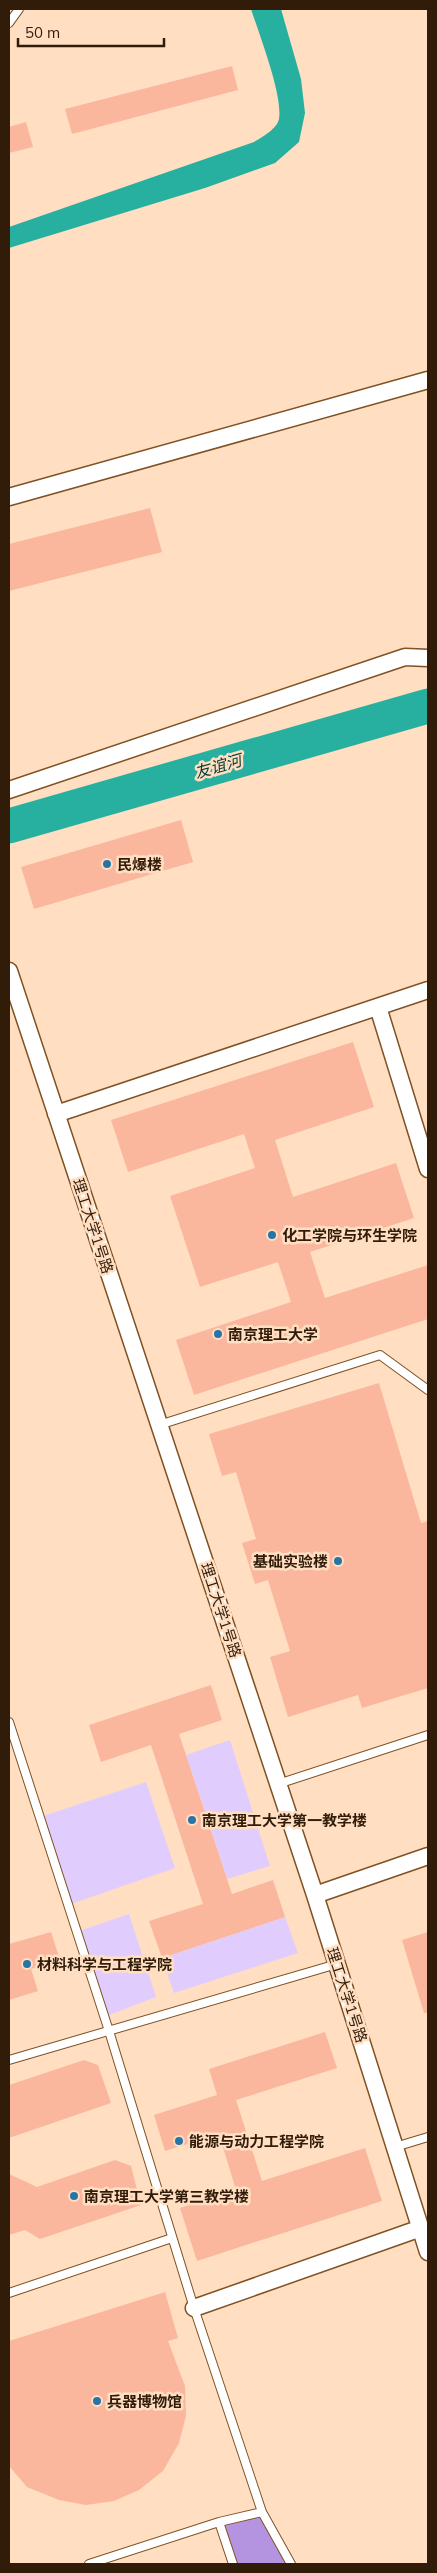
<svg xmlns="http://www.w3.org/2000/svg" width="437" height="2573" font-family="Mulish,'Noto Sans SC',sans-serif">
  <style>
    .green { fill: #e0cdfe }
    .forest { fill: #b494e1 }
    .water { fill: #27b09f }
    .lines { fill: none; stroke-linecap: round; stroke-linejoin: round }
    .river { stroke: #27b09f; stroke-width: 35 }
    .building { fill: #fbb79d }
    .service-casing { stroke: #7f5123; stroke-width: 10 }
    .minor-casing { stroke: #7f5123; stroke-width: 19 }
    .service { stroke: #fff; stroke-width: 8 }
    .minor { stroke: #fff; stroke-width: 16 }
    .poi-dot { fill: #2874a7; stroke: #ffdec2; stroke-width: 2 }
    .labels { text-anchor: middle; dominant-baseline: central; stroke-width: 5; stroke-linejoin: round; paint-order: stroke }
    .poi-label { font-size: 15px; font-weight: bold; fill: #301c09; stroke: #ffdec2; text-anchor: start }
    .street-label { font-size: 15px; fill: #301c09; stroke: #ffdec2 }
    .water-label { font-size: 16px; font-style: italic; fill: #003b34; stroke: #ffdec2 }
  </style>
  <rect width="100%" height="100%" fill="#ffdec2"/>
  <path class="green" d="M230 1740 270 1866 227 1879 186 1755Z
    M146 1782 175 1868 68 1905 40 1817Z
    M129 1914 156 1997 104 2017 76 1932Z
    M285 1917 298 1953 174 1993 162 1958Z"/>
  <path class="forest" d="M262 2512 291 2564H233L219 2522Z"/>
  <path class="water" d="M251 9H281L301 79 305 113 299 142 275 163 205 188 9 248V227L254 142C262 137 277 129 279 119 283 95 259 34 251 9Z"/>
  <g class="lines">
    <path class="river" d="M9 826 428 706"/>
  </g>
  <path class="building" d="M232 66 238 90 72 134 65 109Z
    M26 122 33 147 9 153V127Z
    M150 508 162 552 9 591V544Z
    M181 820 193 862 34 909 21 867Z
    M353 1042 374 1107 275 1140 293 1197 396 1163 414 1218 310 1252 325 1298 428 1265V1319L194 1395 176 1340 291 1302 278 1262 200 1287 170 1196 255 1168 244 1134 128 1172 111 1120Z
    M379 1383 421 1523 428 1521V1688L362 1708 358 1695 288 1717 270 1657 290 1651 268 1580 255 1584 242 1543 256 1539 236 1472 222 1476 209 1434Z
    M211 1685 222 1720 179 1734 232 1894 273 1880 285 1917 162 1958 149 1921 203 1904 151 1745 101 1762 89 1725Z
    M51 1932 60 1960 31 1969 38 1991 9 2000V1944Z
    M428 1932V2013H424L402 1940Z
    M325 2032 337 2068 236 2100 262 2181 365 2148 382 2201 197 2261 180 2208 236 2190 219 2134 165 2151 154 2115 217 2095 209 2069Z
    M84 2060 98 2065 111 2103 9 2138V2085Z
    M115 2160 131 2166 141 2205 40 2239 25 2230 9 2235V2174L37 2187Z
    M165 2292 178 2338 168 2341 185 2386 186 2416 179 2443 163 2471 139 2490 114 2501 86 2505 59 2500 27 2487 9 2466V2341Z"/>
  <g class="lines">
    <defs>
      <path id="service" d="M9 23 19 9
        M159 1425 380 1355 428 1390
        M9 1722 109 2031 194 2308 262 2512 291 2564
        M278 1784 428 1735
        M9 2060 337 1964
        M395 2147 428 2137
        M9 2293 172 2238
        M219 2522 233 2564
        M89 2564 219 2522 262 2512"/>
      <path id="minor" d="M9 497 428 380
        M9 790 405 657 428 658
        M9 971 315 1895 428 2252
        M378 1007 428 1169
        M56 1114 428 990
        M315 1895 428 1856
        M194 2308 421 2228"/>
    </defs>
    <use href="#service" class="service-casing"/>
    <use href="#minor" class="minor-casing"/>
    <use href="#service" class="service"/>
    <use href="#minor" class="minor"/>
  </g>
  <g class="poi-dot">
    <circle cx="107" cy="864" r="5"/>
    <circle cx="272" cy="1235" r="5"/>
    <circle cx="218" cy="1334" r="5"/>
    <circle cx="338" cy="1561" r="5"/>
    <circle cx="192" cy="1820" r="5"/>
    <circle cx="27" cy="1964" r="5"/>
    <circle cx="179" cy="2141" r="5"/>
    <circle cx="74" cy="2196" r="5"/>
    <circle cx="97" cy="2401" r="5"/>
  </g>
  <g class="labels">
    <g class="poi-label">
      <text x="117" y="864">民爆楼</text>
      <text x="282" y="1235">化工学院与环生学院</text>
      <text x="228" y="1334">南京理工大学</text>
      <text x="328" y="1561" text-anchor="end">基础实验楼</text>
      <text x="202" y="1820">南京理工大学第一教学楼</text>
      <text x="37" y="1964">材料科学与工程学院</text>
      <text x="189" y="2141">能源与动力工程学院</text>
      <text x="84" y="2196">南京理工大学第三教学楼</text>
      <text x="107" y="2401">兵器博物馆</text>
    </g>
    <g class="street-label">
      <text transform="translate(93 1226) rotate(72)">理工大学1号路</text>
      <text transform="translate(221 1610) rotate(72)">理工大学1号路</text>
      <text transform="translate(347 1995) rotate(72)">理工大学1号路</text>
    </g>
    <g class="water-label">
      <text transform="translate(218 766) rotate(-16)">友谊河</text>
    </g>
  </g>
  <rect width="437" height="2573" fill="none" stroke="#301c09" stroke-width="20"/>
  <path d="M18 38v8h146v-8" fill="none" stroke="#301c09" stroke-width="2.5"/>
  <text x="25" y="38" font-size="15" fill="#301c09" stroke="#ffdec2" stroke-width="4" paint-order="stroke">50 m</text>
</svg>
